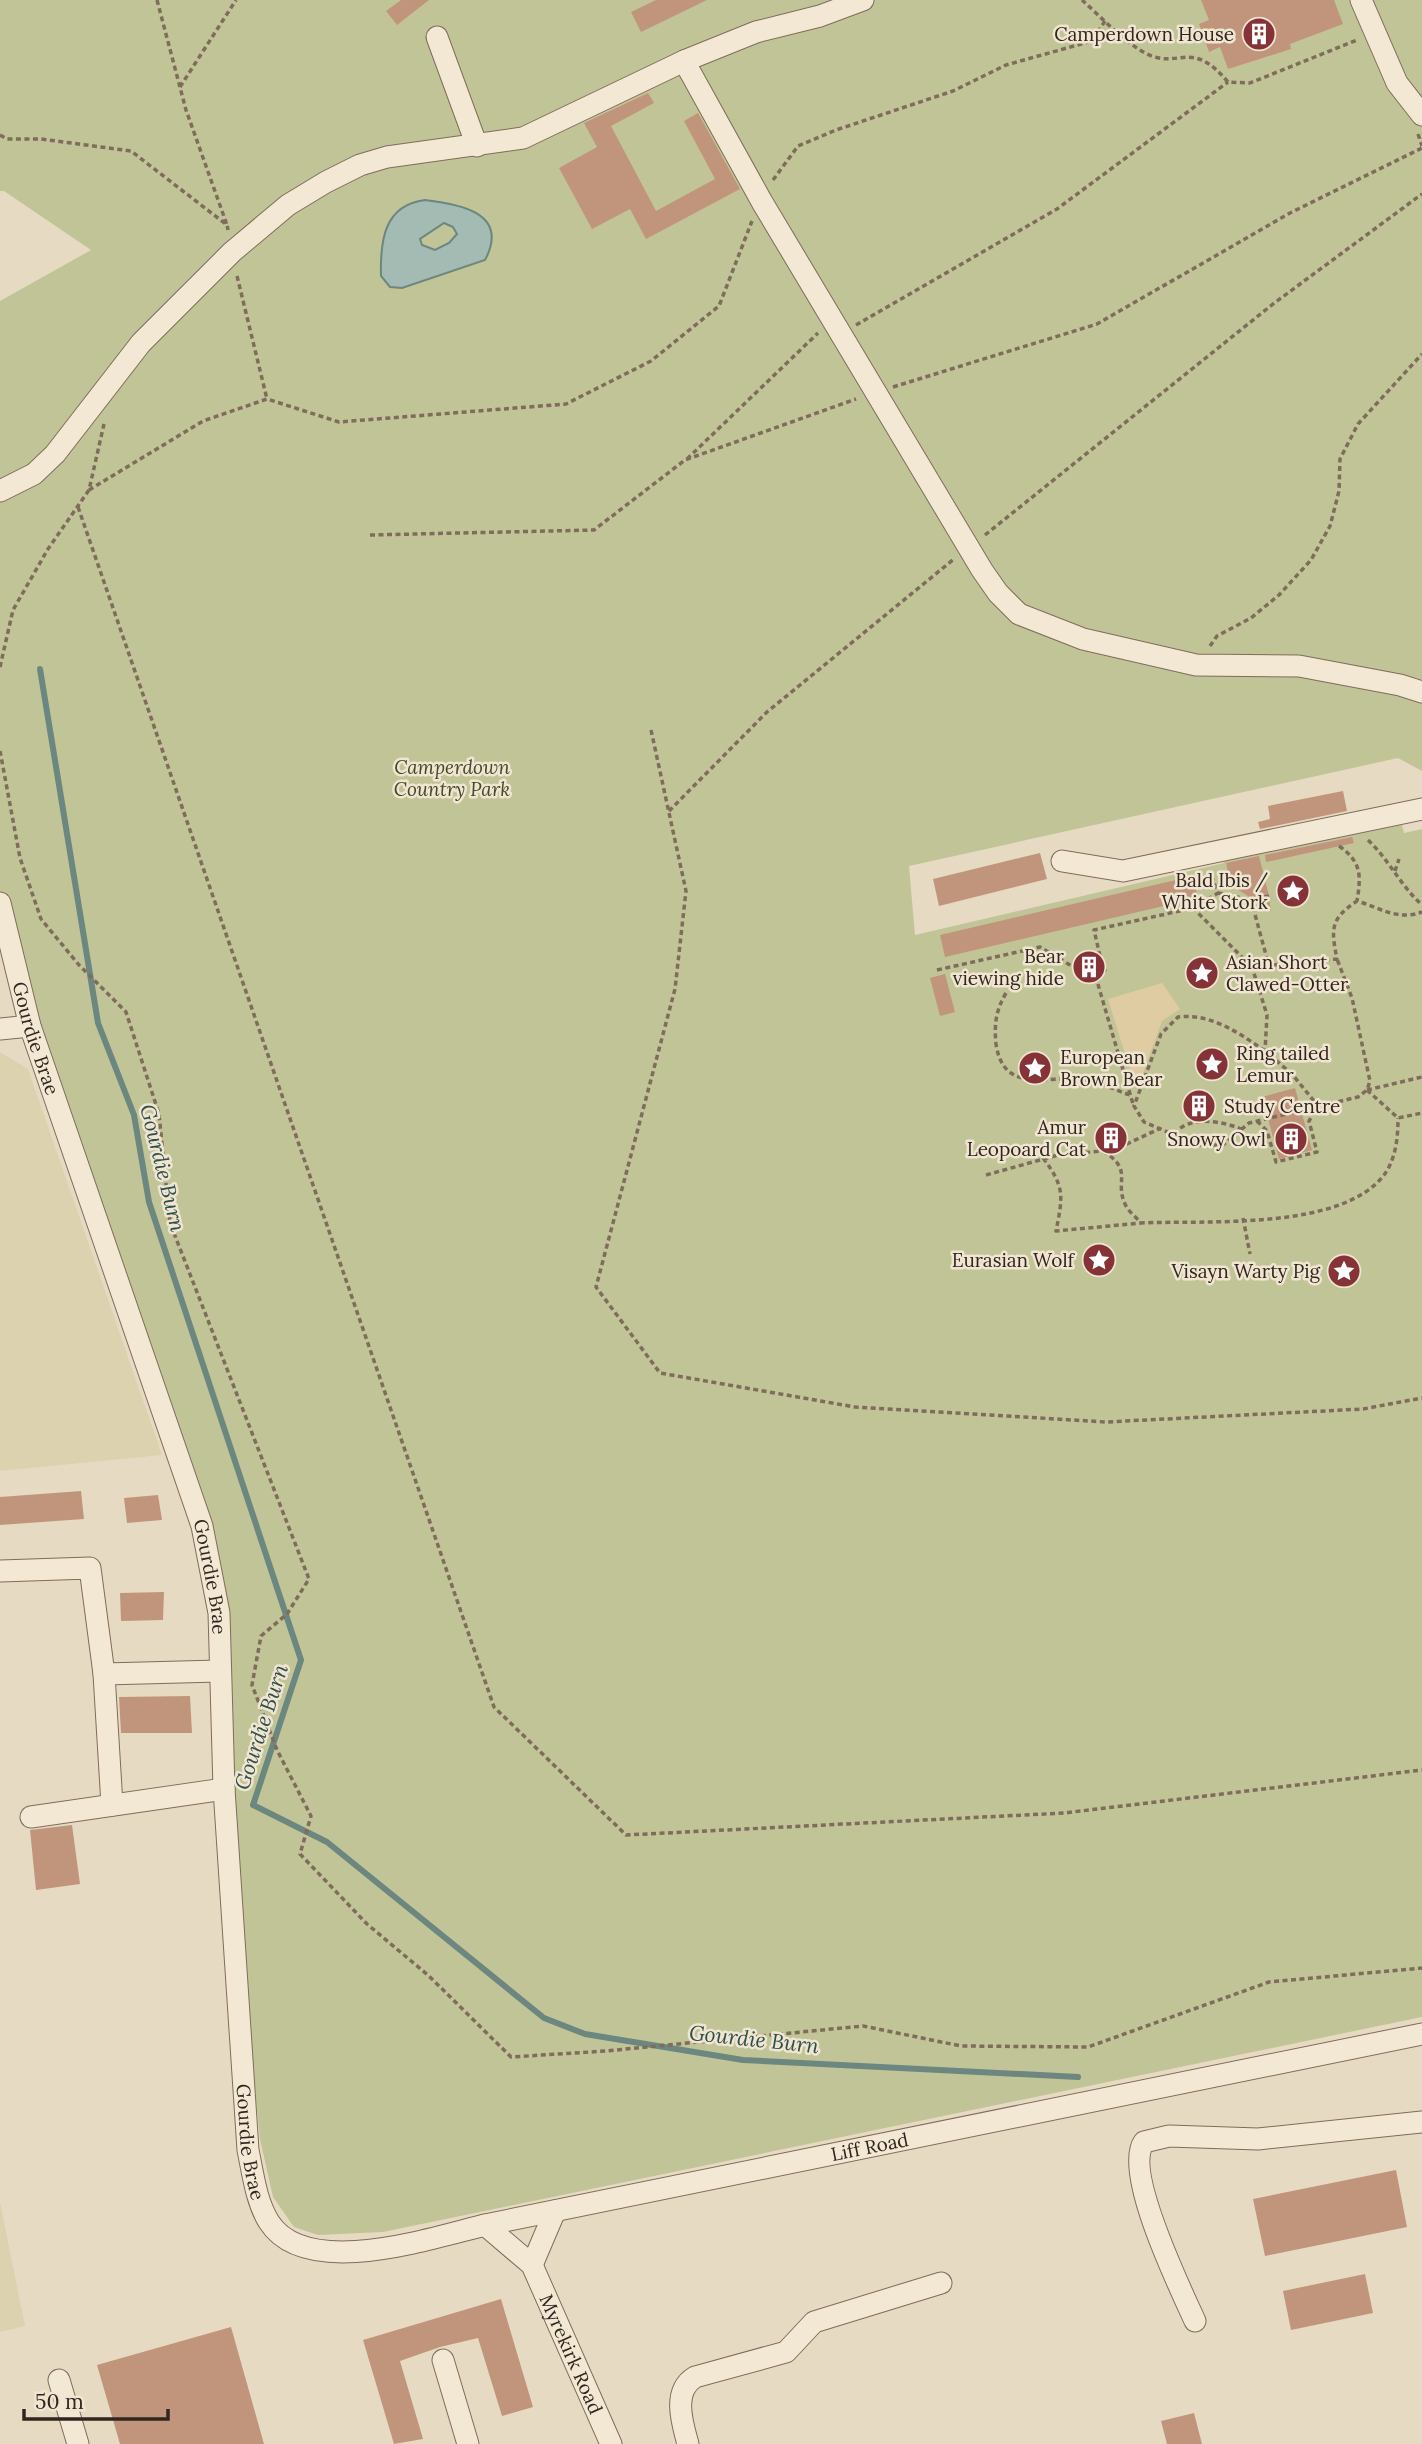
<svg xmlns="http://www.w3.org/2000/svg" width="1422" height="2444" font-family="Lora,serif">
  <style>
    .farmland { fill: #dcd2b0 }
    .green { fill: #c1c497 }
    .sand { fill: #e0cca2 }
    .water { fill: #a4bbb3; stroke: #6c877f; stroke-width: 2; fill-rule: evenodd }
    .lines { fill: none; stroke-linecap: round; stroke-linejoin: round }
    .stream { stroke: #6c877f; stroke-width: 6 }
    .building { fill: #c1957c }
    .minor-casing { stroke: #7f6c5b; stroke-width: 23 }
    .path { stroke: #7f6c5b; stroke-width: 3.5; stroke-dasharray: 5 3.5; stroke-linecap: butt }
    .minor { stroke: #f3e8d4; stroke-width: 21 }
    .labels { text-anchor: middle; dominant-baseline: central; stroke-width: 5; stroke-linejoin: round; paint-order: stroke }
    .poi-label { font-size: 19px; fill: #31261e; stroke: #f0e5d0; text-anchor: end }
    .park-label { font-size: 19px; font-style: italic; fill: #434a27; stroke: #f0e5d0 }
    .street-label { font-size: 19px; fill: #31261e; stroke: #f0e5d0 }
    .water-label { font-size: 21px; font-style: italic; fill: #2f4f4b; stroke: #f0e5d0 }
  </style>
  <rect width="100%" height="100%" fill="#e7dac2"/>
  <path class="farmland" d="M0 1052 28 1069 162 1455 0 1471Z
    M0 2202 25 2326 0 2332Z"/>
  <path class="green" d="M0 0H1422V771L1398 758 909 866 915 935 1224 863 1223 856 1400 818 1404 833 1422 829V2017L383 2232 318 2235 294 2227 273 2197 260 2139 224 1789 219 1613 0 903V301L91 250 4 191H0Z"/>
  <path class="sand" d="M1162 983 1180 1009 1162 1021 1142 1076 1132 1077 1108 999Z"/>
  <path class="water" d="M425 200C460 204 510 213 485 260L402 288 390 287 381 276C380 241 384 205 425 200ZM444 223 453 227 457 234 449 243 435 250 422 245 420 239Z"/>
  <g class="lines">
    <path class="stream" d="M40 669 98 1023 134 1115 149 1202 301 1660 253 1805 327 1842 544 2018 585 2034 743 2060 1078 2077"/>
  </g>
  <path class="building" d="M401 0H429L397 25 386 11Z
    M656 0H707L641 32 631 12Z
    M1201 0H1334L1343 24 1290 44 1291 49 1228 69 1220 47 1209 52 1199 24 1209 20Z
    M648 93 654 103 611 126 656 211 715 179 684 121 698 113 740 189 646 239 630 209 592 229 559 168 597 147 584 123Z
    M1343 791 1347 811 1260 829 1258 822 1270 819 1268 806Z
    M1352 837 1354 843 1266 862 1265 855Z
    M1040 853 1047 879 939 906 933 879Z
    M1259 856 1268 892 1271 911 1231 885 1226 863Z
    M1193 876 1198 898 945 957 940 935Z
    M1079 968a10 10 0 1 1 20 0a10 10 0 1 1-20 0Z
    M945 974 955 1012 940 1016 930 978Z
    M1295 1088 1312 1150 1279 1159 1262 1097Z
    M1207 1090 1212 1116 1191 1121 1186 1095Z
    M81 1491 84 1519 0 1525V1497Z
    M158 1495 162 1520 127 1523 124 1498Z
    M164 1592 163 1620 121 1621 120 1593Z
    M190 1696 192 1733H121L119 1697Z
    M72 1825 80 1884 36 1890 30 1830Z
    M1396 2170 1407 2227 1265 2256 1253 2199Z
    M1365 2274 1373 2313 1291 2330 1283 2291Z
    M501 2299 533 2407 502 2416 478 2338 440 2347 400 2361 423 2439 394 2444 363 2340Z
    M231 2327 264 2444H120L97 2365Z
    M1194 2413 1202 2444H1167L1161 2421Z"/>
  <g class="lines">
    <defs>
      <g id="minor">
        <path d="M1361 0 1397 83 1422 115"/>
        <path d="M437 37 477 146"/>
        <path d="M684 61 762 202 982 570 998 593 1019 614 1083 639 1196 665 1299 666 1400 685 1422 692"/>
        <path d="M0 491 34 474 55 454 141 343 232 252 288 205 326 182 360 165 387 157 523 138 684 61 756 32 820 16 863 0"/>
        <path d="M1062 861 1123 871 1422 809"/>
        <path id="s1" d="M0 903 30 1026 202 1526 219 1613 224 1789 248 2150C253 2174 256 2201 269 2222 306 2280 431 2238 485 2225L1422 2034"/>
        <path d="M0 1029 30 1026"/>
        <path d="M0 1571 90 1568 104 1674 219 1671"/>
        <path d="M104 1674 112 1805"/>
        <path d="M31 1817 224 1789"/>
        <path id="s2" d="M485 2225 532 2265 611 2444"/>
        <path d="M532 2265 555 2211"/>
        <path d="M1195 2321C1180 2288 1123 2171 1144 2142L1169 2136 1258 2139 1422 2122"/>
        <path d="M443 2360 468 2444"/>
        <path d="M59 2380 78 2444"/>
        <path d="M688 2444C682 2422 672 2391 695 2377L786 2352 814 2322 941 2283"/>
      </g>
    </defs>
    <use href="#minor" class="minor-casing"/>
    <path class="path" d="M157 0 186 110 227 225
      M1082 0C1101 17 1122 40 1145 53 1179 71 1190 37 1228 82L1250 83 1357 40
      M180 87 236 0
      M1418 134 1422 146
      M0 135 7 139H41L131 151 227 225 228 230
      M773 180 798 146 836 130 953 91 1006 65 1092 41 1105 21
      M237 276 267 399
      M856 325 1057 209 1228 82
      M893 387 1097 324 1290 213 1422 148
      M687 459 818 333
      M89 490 203 421 267 399 339 422 566 404 651 361 719 306 752 221
      M78 507 494 1707 626 1835 1064 1813 1422 1770
      M370 535 594 530 685 460 856 399
      M985 535 1273 304 1422 194
      M1210 646 1217 636 1251 618 1279 595 1311 560 1330 526 1339 491 1340 459 1358 424 1422 354
      M0 667 13 610 48 549 89 490 104 424
      M651 730 686 891 675 989 596 1287 660 1373 855 1407 1106 1422 1363 1409 1422 1398
      M0 751 20 858 41 919 79 965 126 1012 159 1114 170 1223 309 1579 287 1614 261 1636 252 1685 277 1750 311 1816 300 1854 367 1924 429 1976 511 2057 606 2051 863 2026 961 2046 1088 2047 1269 1982 1422 1968
      M669 811 767 712 954 559
      M1368 840C1390 861 1400 885 1422 905
      M1339 846C1362 862 1361 876 1357 901
      M1395 871 1399 859
      M1218 893 1251 900
      M1269 896 1251 900 1269 966
      M1193 908 1218 893 1210 873
      M1100 956 1094 930 1193 908 1252 967
      M937 970 1040 947 1075 968 1077 959 1085 953 1100 956 1105 970 1097 981 1133 1104
      M1006 993C996 1010 994 1024 996 1044 1004 1096 1048 1074 1084 1080 1100 1082 1115 1090 1130 1095
      M1265 1051C1239 1033 1211 1013 1178 1017L1161 1034 1134 1106 1144 1122 1198 1145H1223L1249 1123 1358 1097 1367 1090 1370 1081 1352 998 1337 959
      M1367 1090 1398 1118 1422 1113
      M1367 1090 1422 1077
      M1257 1121 1267 1131 1276 1162 1317 1152 1309 1121 1318 1106 1292 1074 1265 1051 1267 1015 1252 967 1337 959C1331 929 1330 919 1357 901 1380 908 1398 921 1422 912
      M1174 1134C1189 1115 1222 1121 1241 1129
      M1103 1151C1135 1171 1113 1181 1126 1206 1129 1212 1137 1218 1141 1223 1207 1220 1341 1231 1384 1175 1396 1159 1398 1137 1398 1118
      M1043 1158C1065 1187 1063 1196 1056 1231L1141 1223
      M986 1175 1058 1155 1114 1150 1161 1128
      M1243 1218 1250 1254"/>
    <use href="#minor" class="minor"/>
  </g>
  <defs>
    <symbol id="building-disc" viewBox="-11 -11 22 22"><circle r="9.5" fill="#863338" stroke="#f0e5d0"/><path d="M-4-6H4V6H1V3H-1V6H-4ZM-2.5-4.3h1.7v1.8h-1.7ZM.8-4.3h1.7v1.8H.8ZM-2.5-1h1.7V.8h-1.7ZM.8-1h1.7V.8H.8Z" fill="#fff"/></symbol>
    <symbol id="sight-disc" viewBox="-11 -11 22 22"><circle r="9.5" fill="#863338" stroke="#f0e5d0"/><path d="M0-6L1.8-2.2L6-1.7L2.9 1.2L3.7 5.4L0 3.3L-3.7 5.4L-2.9 1.2L-6-1.7L-1.8-2.2Z" fill="#fff"/></symbol>
  </defs>
  <g fill-rule="evenodd">
    <use href="#building-disc" x="1240" y="15" width="38" height="38"/>
    <use href="#sight-disc" x="1274" y="872" width="38" height="38"/>
    <use href="#building-disc" x="1070" y="948" width="38" height="38"/>
    <use href="#sight-disc" x="1183" y="954" width="38" height="38"/>
    <use href="#sight-disc" x="1193" y="1045" width="38" height="38"/>
    <use href="#sight-disc" x="1016" y="1049" width="38" height="38"/>
    <use href="#building-disc" x="1180" y="1087" width="38" height="38"/>
    <use href="#building-disc" x="1092" y="1119" width="38" height="38"/>
    <use href="#building-disc" x="1272" y="1120" width="38" height="38"/>
    <use href="#sight-disc" x="1080" y="1241" width="38" height="38"/>
    <use href="#sight-disc" x="1325" y="1252" width="38" height="38"/>
  </g>
  <g class="labels">
    <g class="poi-label">
      <text x="1234" y="34">Camperdown House</text>
      <text x="1268" y="880">Bald Ibis /<tspan x="1268" dy="22">White Stork</tspan></text>
      <text x="1064" y="956">Bear<tspan x="1064" dy="22">viewing hide</tspan></text>
      <text x="1226" y="962" text-anchor="start">Asian Short<tspan x="1226" dy="22">Clawed-Otter</tspan></text>
      <text x="1236" y="1053" text-anchor="start">Ring tailed<tspan x="1236" dy="22">Lemur</tspan></text>
      <text x="1060" y="1057" text-anchor="start">European<tspan x="1060" dy="22">Brown Bear</tspan></text>
      <text x="1224" y="1106" text-anchor="start">Study Centre</text>
      <text x="1086" y="1127">Amur<tspan x="1086" dy="22">Leopoard Cat</tspan></text>
      <text x="1266" y="1139">Snowy Owl</text>
      <text x="1074" y="1260">Eurasian Wolf</text>
      <text x="1320" y="1271">Visayn Warty Pig</text>
    </g>
    <g class="park-label">
      <text x="452" y="767">Camperdown<tspan x="452" dy="22">Country Park</tspan></text>
    </g>
    <g class="street-label">
      <text stroke="none"><textPath href="#s1" startOffset="140">Gourdie Brae</textPath></text>
      <text stroke="none"><textPath href="#s1" startOffset="707">Gourdie Brae</textPath></text>
      <text stroke="none"><textPath href="#s1" startOffset="1274">Gourdie Brae</textPath></text>
      <text stroke="none"><textPath href="#s1" startOffset="1978">Liff Road</textPath></text>
      <text stroke="none"><textPath href="#s2" startOffset="159">Myrekirk Road</textPath></text>
    </g>
    <g class="water-label">
      <text transform="translate(163 1168) rotate(76)">Gourdie Burn</text>
      <text transform="translate(261 1727) rotate(-72)">Gourdie Burn</text>
      <text transform="translate(754 2039) rotate(6)">Gourdie Burn</text>
    </g>
  </g>
  <path d="M24 2409v10h144v-10" fill="none" stroke="#31261e" stroke-width="3.5"/>
  <text x="35" y="2409" font-size="21" fill="#31261e" stroke="#f0e5d0" stroke-width="5" paint-order="stroke">50 m</text>
</svg>
